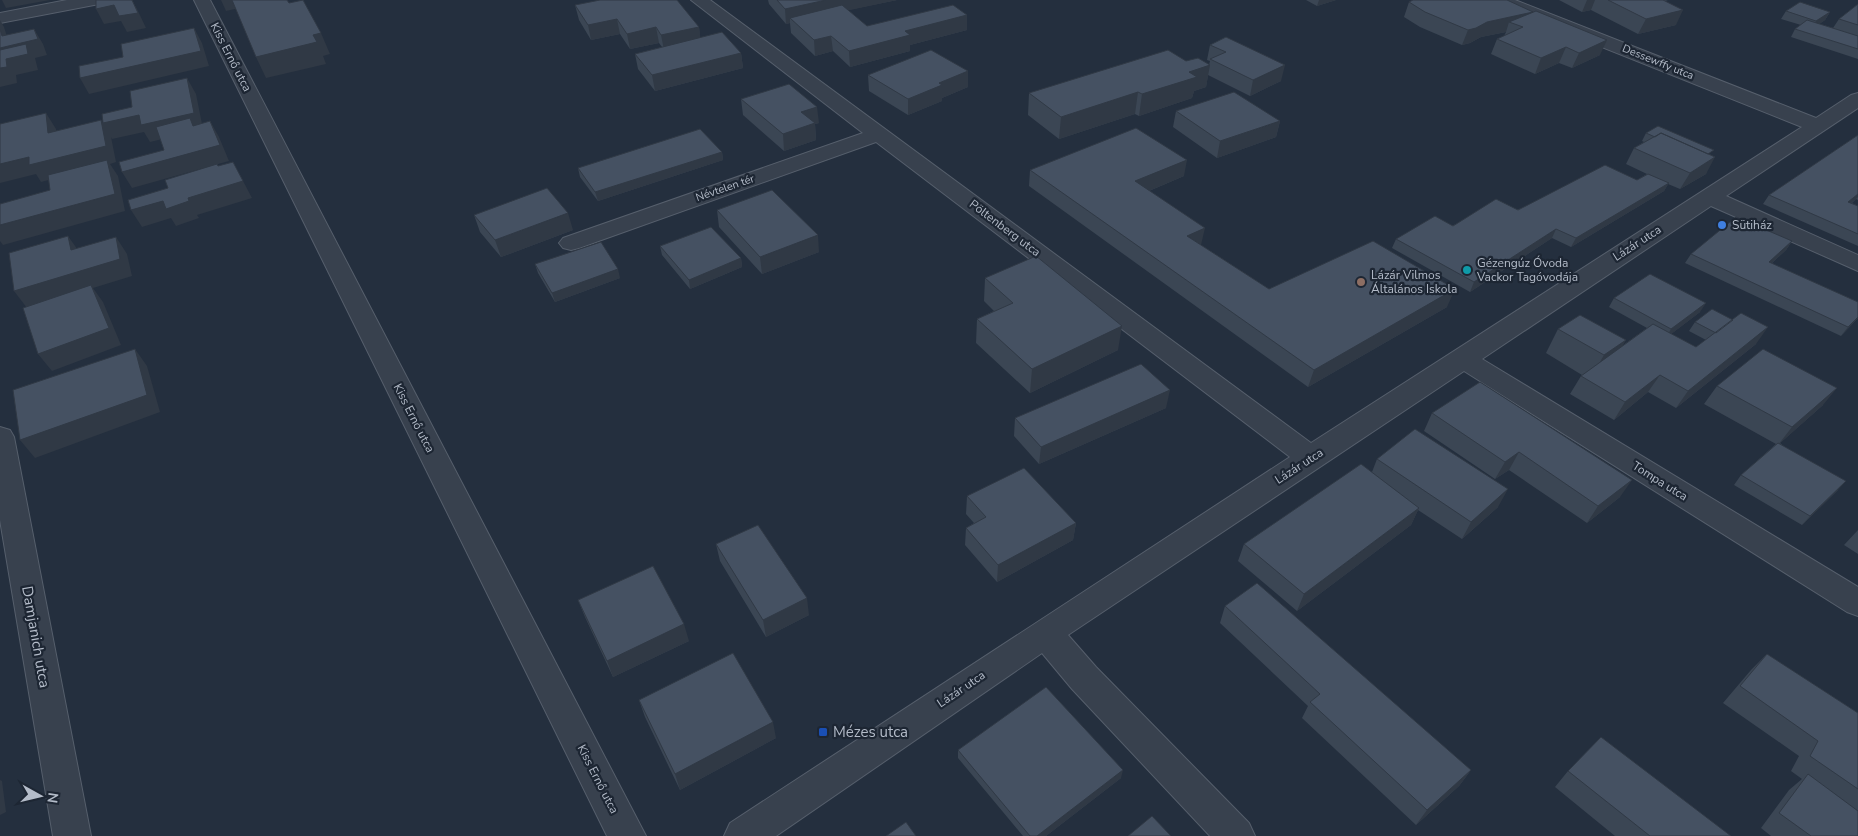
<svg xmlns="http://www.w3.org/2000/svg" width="1858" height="836" font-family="'Nunito Sans',sans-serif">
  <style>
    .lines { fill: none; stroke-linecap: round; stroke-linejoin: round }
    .street-casing { stroke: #565f6c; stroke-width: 2 }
    .street { fill: #38414e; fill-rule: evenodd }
    .wall { fill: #3b4654 }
    .shaded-wall { fill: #303945 }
    .building { fill: #455162; stroke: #303945 }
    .shop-dot { fill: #3f7fe0; stroke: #1d2633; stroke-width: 2 }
    .culture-dot { fill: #0f9aa8; stroke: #1d2633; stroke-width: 2 }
    .education-dot { fill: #8d6e63; stroke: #1d2633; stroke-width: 2 }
    .transit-dot { fill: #1a4fb4; stroke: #1d2633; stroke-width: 2 }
    .labels { text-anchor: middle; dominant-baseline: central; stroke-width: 4.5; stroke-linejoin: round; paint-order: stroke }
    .far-street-label { font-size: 11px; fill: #b4bcc9; stroke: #1d2633 }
    .street-label { font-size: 12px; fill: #b4bcc9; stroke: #1d2633 }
    .poi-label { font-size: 12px; fill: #b4bcc9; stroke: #1d2633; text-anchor: start }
    .near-street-label { font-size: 15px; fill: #b4bcc9; stroke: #1d2633 }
    .near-poi-label { font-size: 15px; fill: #b4bcc9; stroke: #1d2633; text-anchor: start }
  </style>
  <rect width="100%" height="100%" fill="#242f3e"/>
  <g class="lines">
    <defs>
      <path id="street" d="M67 0H102L100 4 94 5 0 23V13Z
        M194 0H210L646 836H607Z
        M691 0H710L1311 443 1802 127 1494 4 1492 0H1515L1816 118 1851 95 1858 93V108L1726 196 1858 255V271L1711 206 1482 359 1858 587V616L1847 612 1464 371 1068 635 1096 667 1249 823 1255 836H1210L1072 689 1042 653 776 836H724L730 823 1290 457 876 142 579 248 571 250 563 248 559 243 563 238 863 133Z
        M0 427 10 430 14 437 91 836H53L0 520Z"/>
    </defs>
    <use href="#street" class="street-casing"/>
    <use href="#street" class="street"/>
  </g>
  <path class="wall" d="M768 0H897L848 10 867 26 967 15V30L910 45V51L850 67 833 51 815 56 791 33 790 23 786 24 769 4Z
    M1306 0H1336L1317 6Z
    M1507 0 1600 55 1572 68 1559 63 1535 74 1491 54 1497 39 1504 36 1506 32 1481 37 1470 43 1462 45 1420 27 1404 17 1409 2Z
    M1559 0H1668L1665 1 1676 25 1638 34 1591 10 1582 12Z
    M1858 4V59L1791 37 1795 29 1801 25 1781 19 1786 11 1830 12 1825 20 1819 24 1833 28 1839 19Z
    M575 5 699 27 700 38 741 53 743 68 655 91 638 69 635 54 662 47 659 43 630 49 620 34 591 40 579 20Z
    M1226 37 1281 81 1250 96 1208 75 1206 87 1194 91 1192 98 1139 116 1135 114 1059 139 1028 115 1029 93 1186 61 1209 65 1210 61 1207 60 1210 45Z
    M968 71V87L942 98V101L908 115 869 91 868 75Z
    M741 99 819 123 815 124 816 140 784 151 743 115Z
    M1176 111 1280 121 1276 137 1217 158 1173 127Z
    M1646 133 1711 155 1706 174 1680 189 1668 184 1664 191 1571 247 1552 238 1470 292 1392 248 1396 239 1637 180 1647 174 1626 164 1634 148 1644 142 1642 141Z
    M1858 135V200L1856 199 1852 203 1858 206V246L1763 204 1769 195Z
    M722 152 723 160 598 201 580 177 578 168Z
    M1030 170 1184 176 1149 191 1201 245 1269 289 1447 307 1308 387 1029 186Z
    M717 210 819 252 762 274 719 227Z
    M474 215 573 230 501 257 480 232Z
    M1792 241 1786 250 1772 263 1858 318 1841 336 1685 263 1691 254Z
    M660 246 741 258 742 267 690 289 662 255Z
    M535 264 620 278 555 302 538 273Z
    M985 278 1118 350 1030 393 976 343 977 319 994 311 984 301Z
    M1614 298 1700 312 1671 334 1696 347 1706 340 1689 331 1695 322 1756 344 1676 408 1648 392 1614 420 1570 394 1581 376 1582 375 1546 353 1558 329 1622 346 1647 328 1609 307Z
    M1717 386 1823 405 1780 443 1838 490 1802 525 1734 485 1741 475 1776 444 1704 404Z
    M1166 408 1039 464 1014 436 1015 418Z
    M1432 413 1620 497 1587 523 1509 470 1495 479 1424 431Z
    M1377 459 1498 507 1462 539 1418 510 1411 525 1297 611 1238 561 1244 544 1372 472Z
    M967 496 1076 523 1073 540 997 582 965 545 966 528 974 523 966 514Z
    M1858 530V554L1844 545Z
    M716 544 809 615 766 637 720 561Z
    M578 600 689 641 613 677 585 617Z
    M1225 606 1471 770 1459 786 1416 825 1302 718 1308 706 1220 623Z
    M1767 654 1858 713V836H1771L1761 828 1789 790 1802 779 1791 771 1799 756 1723 703 1751 670Z
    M639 700 776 738 680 790 645 717Z
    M958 750 1121 778 1046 836H1023L958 758Z
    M1568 771 1731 836H1615L1555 787Z"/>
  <path class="shaded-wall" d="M2 0H50L6 8Z
    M132 0 137 9 146 28 127 32 121 21 104 24 96 9Z
    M221 0H274L226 11Z
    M826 0H897L794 22 790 18V23L786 24 785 9Z
    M1319 0H1336L1317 6Z
    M1587 0H1595L1591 10 1582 12Z
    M1683 10 1676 25 1638 34 1646 19Z
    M1533 12 1527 27 1509 22 1506 32 1481 37 1470 43 1462 45 1468 30 1487 22Z
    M1830 12 1825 20 1812 29 1816 21Z
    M967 15V30L910 45V51L850 67 849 51 905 31Z
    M617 19 620 34 591 40 588 25Z
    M0 20 4 27 10 46 34 29 43 44 47 55 35 58 38 70 16 75 17 83 0 87V48L2 36 0 29Z
    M656 27 659 43 630 49 627 34Z
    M699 27 701 42 664 50 661 35Z
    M194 28 202 43 209 66 89 94 80 78Z
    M321 33 330 54 323 56 326 64 266 78 256 57 313 35Z
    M831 36 833 51 815 56 814 40Z
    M1607 40 1600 55 1572 68 1579 53Z
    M1566 47 1559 63 1535 74 1541 58Z
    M741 53 743 68 655 91 652 75Z
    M1210 65 1206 87 1194 91 1192 98 1139 116 1142 94 1189 72Z
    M1285 65 1281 81 1250 96 1253 80Z
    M968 71V87L942 98V101L908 115V99L939 83Z
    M187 78 196 94 203 129 150 142 144 132 112 139 111 137 116 162 110 164 118 176 125 211 3 245 0 241V225L108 164 41 182 36 174 0 183V164L101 120 103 123Z
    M1138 92 1135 114 1059 139 1061 117Z
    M817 107 819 123 815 124 816 140 784 151 783 134 801 112Z
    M46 113 56 129 58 149 48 133Z
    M210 121 219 137 229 161 132 188 122 172 220 145Z
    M1280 121 1276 137 1217 158 1220 141Z
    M722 152 723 160 598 201 595 192Z
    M1715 157 1706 174 1680 189 1690 173Z
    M1187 160 1184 176 1132 198 1135 181Z
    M233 162 252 198 197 215 199 218 176 226 171 218 142 227 131 210 163 201 188 198Z
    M1669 183 1664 191 1571 247 1576 238Z
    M1858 194V197L1856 199 1842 210 1848 202Z
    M568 213 573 230 501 257 495 240Z
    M1205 228 1201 245 1187 236Z
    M1556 229 1552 238 1470 292 1474 282Z
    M818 235 819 252 762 274 760 257Z
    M68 236 80 253 71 250Z
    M116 237 127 254 132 276 93 288 103 302 121 345 52 371 38 354 27 308 14 291Z
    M1792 241 1786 250 1763 271 1769 262Z
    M741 258 742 267 690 289 689 280Z
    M618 269 620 278 555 302 552 293Z
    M1455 289 1447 307 1308 387 1314 370Z
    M1706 303 1700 312 1666 338 1671 329Z
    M1858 317V318L1841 336 1848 327Z
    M1122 326 1118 350 1030 393 1032 369Z
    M1768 327 1756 344 1676 408 1688 391Z
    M1626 340 1612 364 1590 379 1604 355Z
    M135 349 147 366 160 412 35 458 20 440Z
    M1660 375 1648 392 1614 420 1625 402Z
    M1837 388 1823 405 1778 445 1792 427Z
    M1170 390 1166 408 1039 464 1041 447Z
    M1519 452 1509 470 1495 479 1505 462Z
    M1632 480 1620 497 1587 523 1598 506Z
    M1846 481 1838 490 1802 525 1810 516Z
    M1508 489 1498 507 1462 539 1471 522Z
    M1419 508 1411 525 1297 611 1304 594Z
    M1076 523 1073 540 997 582 998 565Z
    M807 598 809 615 766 637 763 620Z
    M684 624 689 641 613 677 607 661Z
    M773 722 776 738 680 790 675 774Z
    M1123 770 1121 778 1046 836H1037Z
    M1471 770 1459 786 1416 825 1427 810Z
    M0 780 2 781 6 812 0 815Z"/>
  <path class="building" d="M96 0H132L138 13 119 16 114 5 96 9Z
    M232 0H287L289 3 303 0 321 33 313 35 317 42 256 57Z
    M600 0H677L699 27 661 35 656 27 627 34 617 19 588 25 575 5Z
    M777 0H826L785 9Z
    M1413 0H1507L1533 12 1487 22 1476 28 1468 30 1425 12 1409 2Z
    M1608 0H1663L1683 10 1646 19Z
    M1800 2 1830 12 1816 21 1786 11Z
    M1858 4V25L1839 19Z
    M842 5 867 26 953 5 967 15 905 31 910 35 849 51 831 36 814 40 790 18Z
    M1536 11 1607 40 1579 53 1566 47 1541 58 1497 39 1523 27 1509 22Z
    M1807 20 1858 36V49L1795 29Z
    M194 28 201 51 80 78 79 66 123 57 121 44Z
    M0 29 2 36 34 29 38 39 0 48Z
    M722 32 741 53 652 75 635 54Z
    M1226 37 1285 65 1253 80 1210 59 1226 52 1210 45Z
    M26 44 28 54 6 59 7 67 0 68V50Z
    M931 50 968 71 939 83 942 85 908 99 868 75Z
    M1168 50 1186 61 1198 58 1210 65 1189 72 1197 77 1142 94 1138 92 1061 117 1029 93Z
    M187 78 194 113 141 125 139 115 103 123 102 114 132 107 130 91Z
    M789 84 817 107 801 112 815 123 783 134 741 99Z
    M1234 92 1280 121 1220 141 1176 111Z
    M46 113 48 133 101 120 106 146 29 165V157L0 164V124Z
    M190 118 193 126 210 121 220 145 122 172 119 162 164 150 156 127Z
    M1658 126 1714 150 1708 154 1661 133 1655 137 1646 133Z
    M1136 128 1187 160 1135 181 1205 228 1187 236 1269 289 1373 241 1455 289 1314 370 1030 170Z
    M700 129 722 152 595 192 578 168Z
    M1661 133 1715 157 1690 173 1634 148Z
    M1858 135V194L1848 202 1858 206V234L1769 195Z
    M107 160 115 194 0 225V204L50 190 48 175Z
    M233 162 243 181 188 198 189 201 166 209 163 201 131 210 128 200 168 188 165 180 217 164 218 166Z
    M1605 165 1637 180 1648 174 1669 183 1576 238 1556 229 1474 282 1396 239 1435 216 1453 226 1496 199 1518 210Z
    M547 188 568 213 495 240 474 215Z
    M772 190 818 235 760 257 717 210Z
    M1736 217 1792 241 1769 262 1858 302V317L1848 327 1691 254Z
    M711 227 741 258 689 280 660 246Z
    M68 236 71 250 116 237 120 259 14 291 9 253Z
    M601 242 618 269 552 293 535 264Z
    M1036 256 1122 326 1032 369 977 319 1013 303 985 278Z
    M1650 274 1706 303 1671 329 1614 298Z
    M91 285 109 328 38 354 23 308Z
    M1712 309 1733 320 1716 333 1695 322Z
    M1741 313 1768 327 1688 391 1660 375 1625 402 1581 376 1653 324 1696 347Z
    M1580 315 1626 340 1604 355 1558 329Z
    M135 349 147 395 20 440 13 390Z
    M1763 349 1837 388 1792 427 1717 386Z
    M1141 364 1170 390 1041 447 1015 418Z
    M1480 382 1632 480 1598 506 1519 452 1505 462 1432 413Z
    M1415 429 1508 489 1471 522 1377 459Z
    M1778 443 1846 481 1810 516 1741 475Z
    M1361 464 1419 508 1304 594 1244 544Z
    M1024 468 1076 523 998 565 966 528 986 517 967 496Z
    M758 525 807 598 763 620 716 544Z
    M653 566 684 624 607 661 578 600Z
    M1257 583 1471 770 1427 810 1310 702 1320 694 1225 606Z
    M733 653 773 722 675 774 639 700Z
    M1767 654 1858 713V789L1810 756 1818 741 1740 686Z
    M1046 687 1123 770 1037 836H1030L958 750Z
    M1601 737 1731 836H1650L1568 771Z
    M1808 774 1858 811V836H1811L1779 813Z
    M1152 816 1171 836H1128Z
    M906 822 916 836H886Z"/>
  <circle class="shop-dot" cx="1722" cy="225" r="5"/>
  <circle class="culture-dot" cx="1467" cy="270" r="5"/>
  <circle class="education-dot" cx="1361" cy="282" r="5"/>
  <rect class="transit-dot" x="818" y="727" width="10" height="10" rx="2.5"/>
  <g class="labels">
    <g class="far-street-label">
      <text transform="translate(1658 62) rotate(22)">Dessewffy utca</text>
      <text transform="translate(725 188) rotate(-19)">Névtelen tér</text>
    </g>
    <g class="street-label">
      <text transform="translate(231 57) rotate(63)">Kiss Ernő utca</text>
      <text transform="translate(1005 228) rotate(37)">Pöltenberg utca</text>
      <text transform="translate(1637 243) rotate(-33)">Lázár utca</text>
      <text transform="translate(414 418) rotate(63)">Kiss Ernő utca</text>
      <text transform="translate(1299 466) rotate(-33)">Lázár utca</text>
      <text transform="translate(1660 481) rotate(32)">Tompa utca</text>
      <text transform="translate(961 689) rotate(-34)">Lázár utca</text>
      <text transform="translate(598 779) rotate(63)">Kiss Ernő utca</text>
    </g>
    <g class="poi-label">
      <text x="1732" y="225">Sütiház</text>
      <text x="1477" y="263">Gézengúz Óvoda<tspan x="1477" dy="14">Vackor Tagóvodája</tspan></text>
      <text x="1371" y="275">Lázár Vilmos<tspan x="1371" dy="14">Általános Iskola</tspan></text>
    </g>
    <g class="near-street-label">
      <text transform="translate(36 637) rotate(80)">Damjanich utca</text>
    </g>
    <g class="near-poi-label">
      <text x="833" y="732">Mézes utca</text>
    </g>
  </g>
  <g transform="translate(40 796) rotate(98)" stroke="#1d2633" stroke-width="4" paint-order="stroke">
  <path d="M0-4L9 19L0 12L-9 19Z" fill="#b4bcc9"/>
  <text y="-8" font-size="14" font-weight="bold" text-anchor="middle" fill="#b4bcc9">N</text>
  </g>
</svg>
